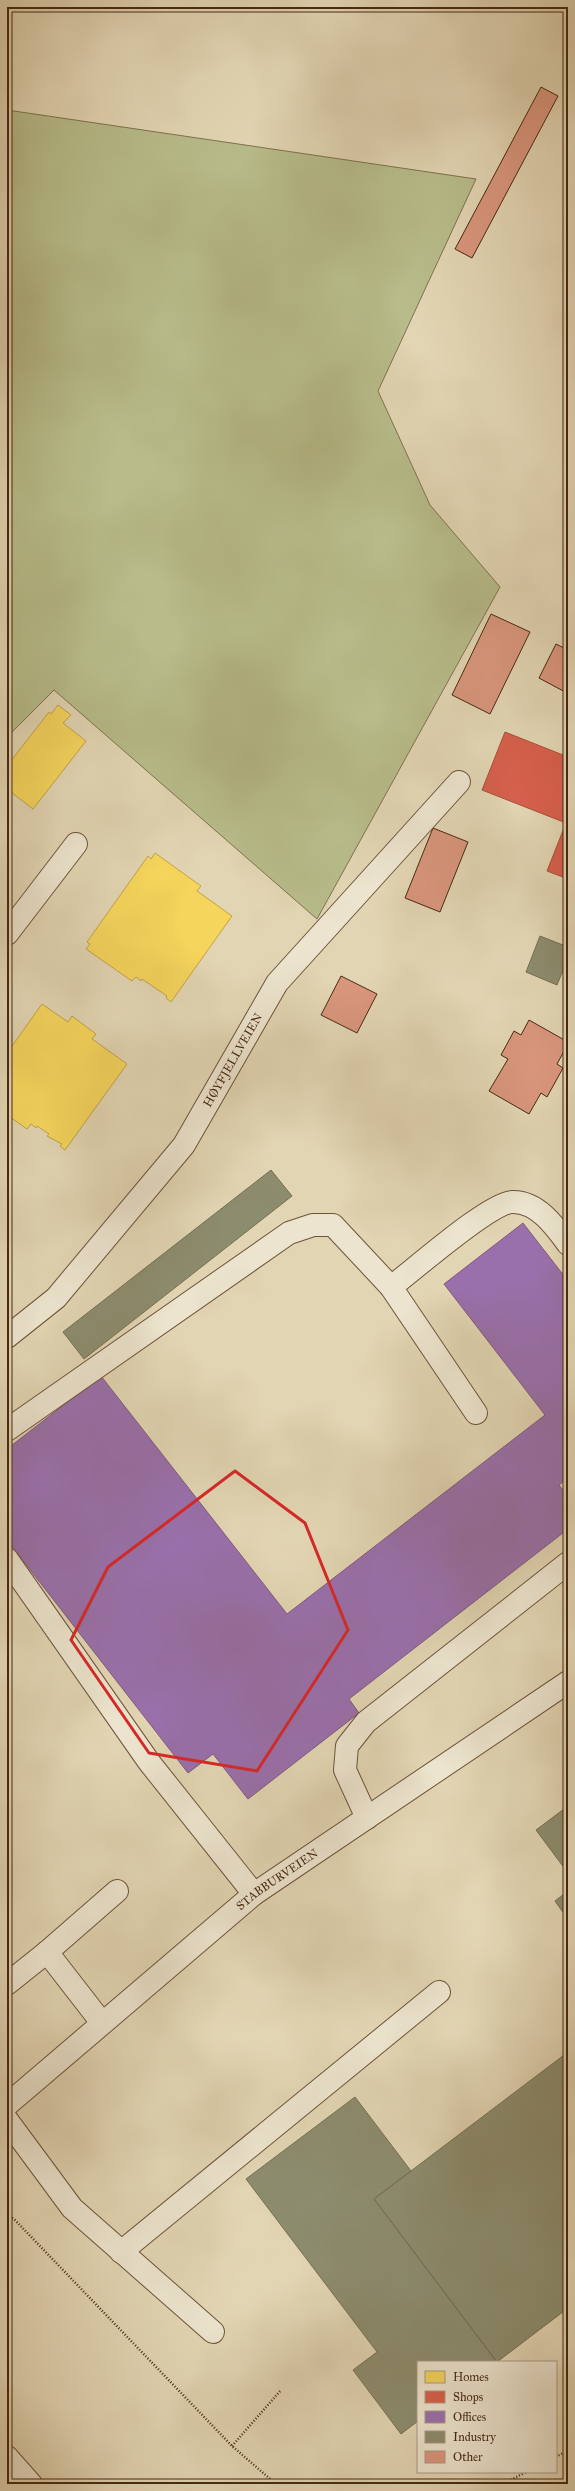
<svg xmlns="http://www.w3.org/2000/svg" width="575" height="2491" font-family="'IM FELL Great Primer',serif">
  <style>
    .green { fill: #b7bc8a; stroke: #7f724e }
    .homes { fill: #f6d55c; stroke: #c2a146 }
    .shops { fill: #d6604d; stroke: #ab4f3b }
    .offices { fill: #9970ab; stroke: #805a7d }
    .industry { fill: #8c8c6e; stroke: #776e52 }
    .building { fill: #d9967d; stroke: #472812 }
    .lines { fill: none; stroke-linecap: round; stroke-linejoin: round }
    .minor-casing { stroke: #6e533a; stroke-width: 24 }
    .path { stroke: #472812; stroke-width: 2.5; stroke-dasharray: 1 2; stroke-linecap: butt }
    .minor { stroke: #ece4ce; stroke-width: 22 }
    .marked { fill: none; stroke: #d62828; stroke-width: 3; stroke-linejoin: round }
    .labels { text-anchor: middle; dominant-baseline: central; stroke-width: 4; stroke-linejoin: round; paint-order: stroke }
    .street-label { font-size: 12px; fill: #472812; stroke: #ece4ce }
  </style>
  <rect width="100%" height="100%" fill="#e2d5b3"/>
  <filter id="stains"><feTurbulence type="fractalNoise" baseFrequency=".005" numOctaves="4"/><feColorMatrix values="0 0 0 0 .2 0 0 0 0 .09 0 0 0 0 .02 0 0 0 .5 -.17"/></filter>
  <radialGradient id="worn" r=".72"><stop offset=".6" stop-color="#630" stop-opacity="0"/><stop offset="1" stop-color="#630" stop-opacity=".3"/></radialGradient>
  <path class="green" d="M7 110 476 179 378 391 430 505 500 587 317 919 54 690 7 737Z"/>
  <path class="homes" d="M58 705 71 715 63 723 86 741 33 809 7 789V766L49 712 51 714Z
    M155 853 201 886 197 891 232 916 171 1002 166 998 167 996 142 979 141 981 136 977 132 981 86 949 90 944 87 942 148 856 151 859Z
    M42 1004 68 1022 72 1016 96 1034 92 1039 127 1064 65 1150 60 1146 62 1144 47 1136 49 1134 37 1126 36 1128 31 1124 27 1129 7 1115V1053Z"/>
  <path class="shops" d="M505 732 568 757V879L547 871 566 823 482 790Z"/>
  <path class="offices" d="M523 1223 568 1281V1478L559 1485 568 1497V1529L349 1699 359 1713 248 1799 213 1754 188 1773 7 1540V1498L12 1495 7 1489V1449L101 1376 287 1614 545 1415 444 1284Z"/>
  <path class="industry" d="M540 936 568 947V958L557 985 526 972Z
    M271 1170 292 1196 84 1359 63 1332Z
    M568 1806V1873L536 1830Z
    M568 1891V1917L567 1918 555 1901Z
    M568 2052V2308L497 2362 374 2199Z
    M355 2097 411 2171 374 2199 497 2362H418V2421L401 2434 353 2370 377 2352 246 2179Z"/>
  <path class="building" d="M541 87 558 96 472 258 455 249Z
    M491 614 530 632 490 714 452 695Z
    M556 644 568 650 567 693 539 678Z
    M433 828 468 842 440 912 405 898Z
    M341 976 377 994 357 1033 321 1015Z
    M529 1020 568 1042V1044L557 1064 563 1068 547 1097 541 1093 529 1114 489 1091 508 1059 501 1055 514 1031 521 1035Z"/>
  <g class="lines">
    <defs>
      <g id="minor">
        <path d="M7 934 76 844"/>
        <path d="M391 1287C414 1270 489 1203 512 1202 537 1201 555 1226 568 1244"/>
        <path id="s1" d="M7 1337 56 1298 184 1145 277 983 459 782"/>
        <path d="M7 1430 289 1233 313 1225H333L391 1287 476 1413"/>
        <path d="M7 1559 149 1762 254 1894"/>
        <path d="M367 1818 345 1770 347 1746 366 1722 568 1563"/>
        <path d="M47 1952 102 2023"/>
        <path d="M7 1984 47 1952 117 1891"/>
        <path id="s2" d="M7 2105 254 1894 568 1682"/>
        <path d="M7 2120 72 2208 213 2332"/>
        <path d="M121 2252 439 1992"/>
        <path d="M7 2457 31 2484"/>
      </g>
    </defs>
    <use href="#minor" class="minor-casing"/>
    <path class="path" d="M7 2215 14 2219 232 2446 276 2484
      M232 2446 281 2390
      M556 2457 568 2450
      M503 2484 526 2472"/>
    <use href="#minor" class="minor"/>
  </g>
  <path class="marked" d="M235 1471 305 1523 348 1630 257 1771 149 1753 71 1640 108 1567Z"/>
  <g class="labels">
    <g class="street-label">
      <text stroke="none"><textPath href="#s1" startOffset="360">HØYFJELLVEIEN</textPath></text>
      <text stroke="none"><textPath href="#s2" startOffset="352">STABBURVEIEN</textPath></text>
    </g>
  </g>
  <rect width="575" height="2491" fill="none" stroke="#e2d5b3" stroke-width="24"/>
  <rect x="8" y="8" width="559" height="2475" fill="none" stroke="#472812" stroke-width="2"/>
  <rect x="12" y="12" width="551" height="2467" fill="none" stroke="#472812"/>
  <rect x="417" y="2361" width="140" height="112" fill="#ece4ce" stroke="#aa9983"/>
  <rect x="425" y="2371" width="20" height="12" fill="#f6d55c" stroke="#aa9983"/>
  <text x="453" y="2381" font-size="12" fill="#472812">Homes</text>
  <rect x="425" y="2391" width="20" height="12" fill="#d6604d" stroke="#aa9983"/>
  <text x="453" y="2401" font-size="12" fill="#472812">Shops</text>
  <rect x="425" y="2411" width="20" height="12" fill="#9970ab" stroke="#aa9983"/>
  <text x="453" y="2421" font-size="12" fill="#472812">Offices</text>
  <rect x="425" y="2431" width="20" height="12" fill="#8c8c6e" stroke="#aa9983"/>
  <text x="453" y="2441" font-size="12" fill="#472812">Industry</text>
  <rect x="425" y="2451" width="20" height="12" fill="#d9967d" stroke="#aa9983"/>
  <text x="453" y="2461" font-size="12" fill="#472812">Other</text>
  <rect width="100%" height="100%" filter="url(#stains)"/>
  <rect width="100%" height="100%" fill="url(#worn)"/>
</svg>
